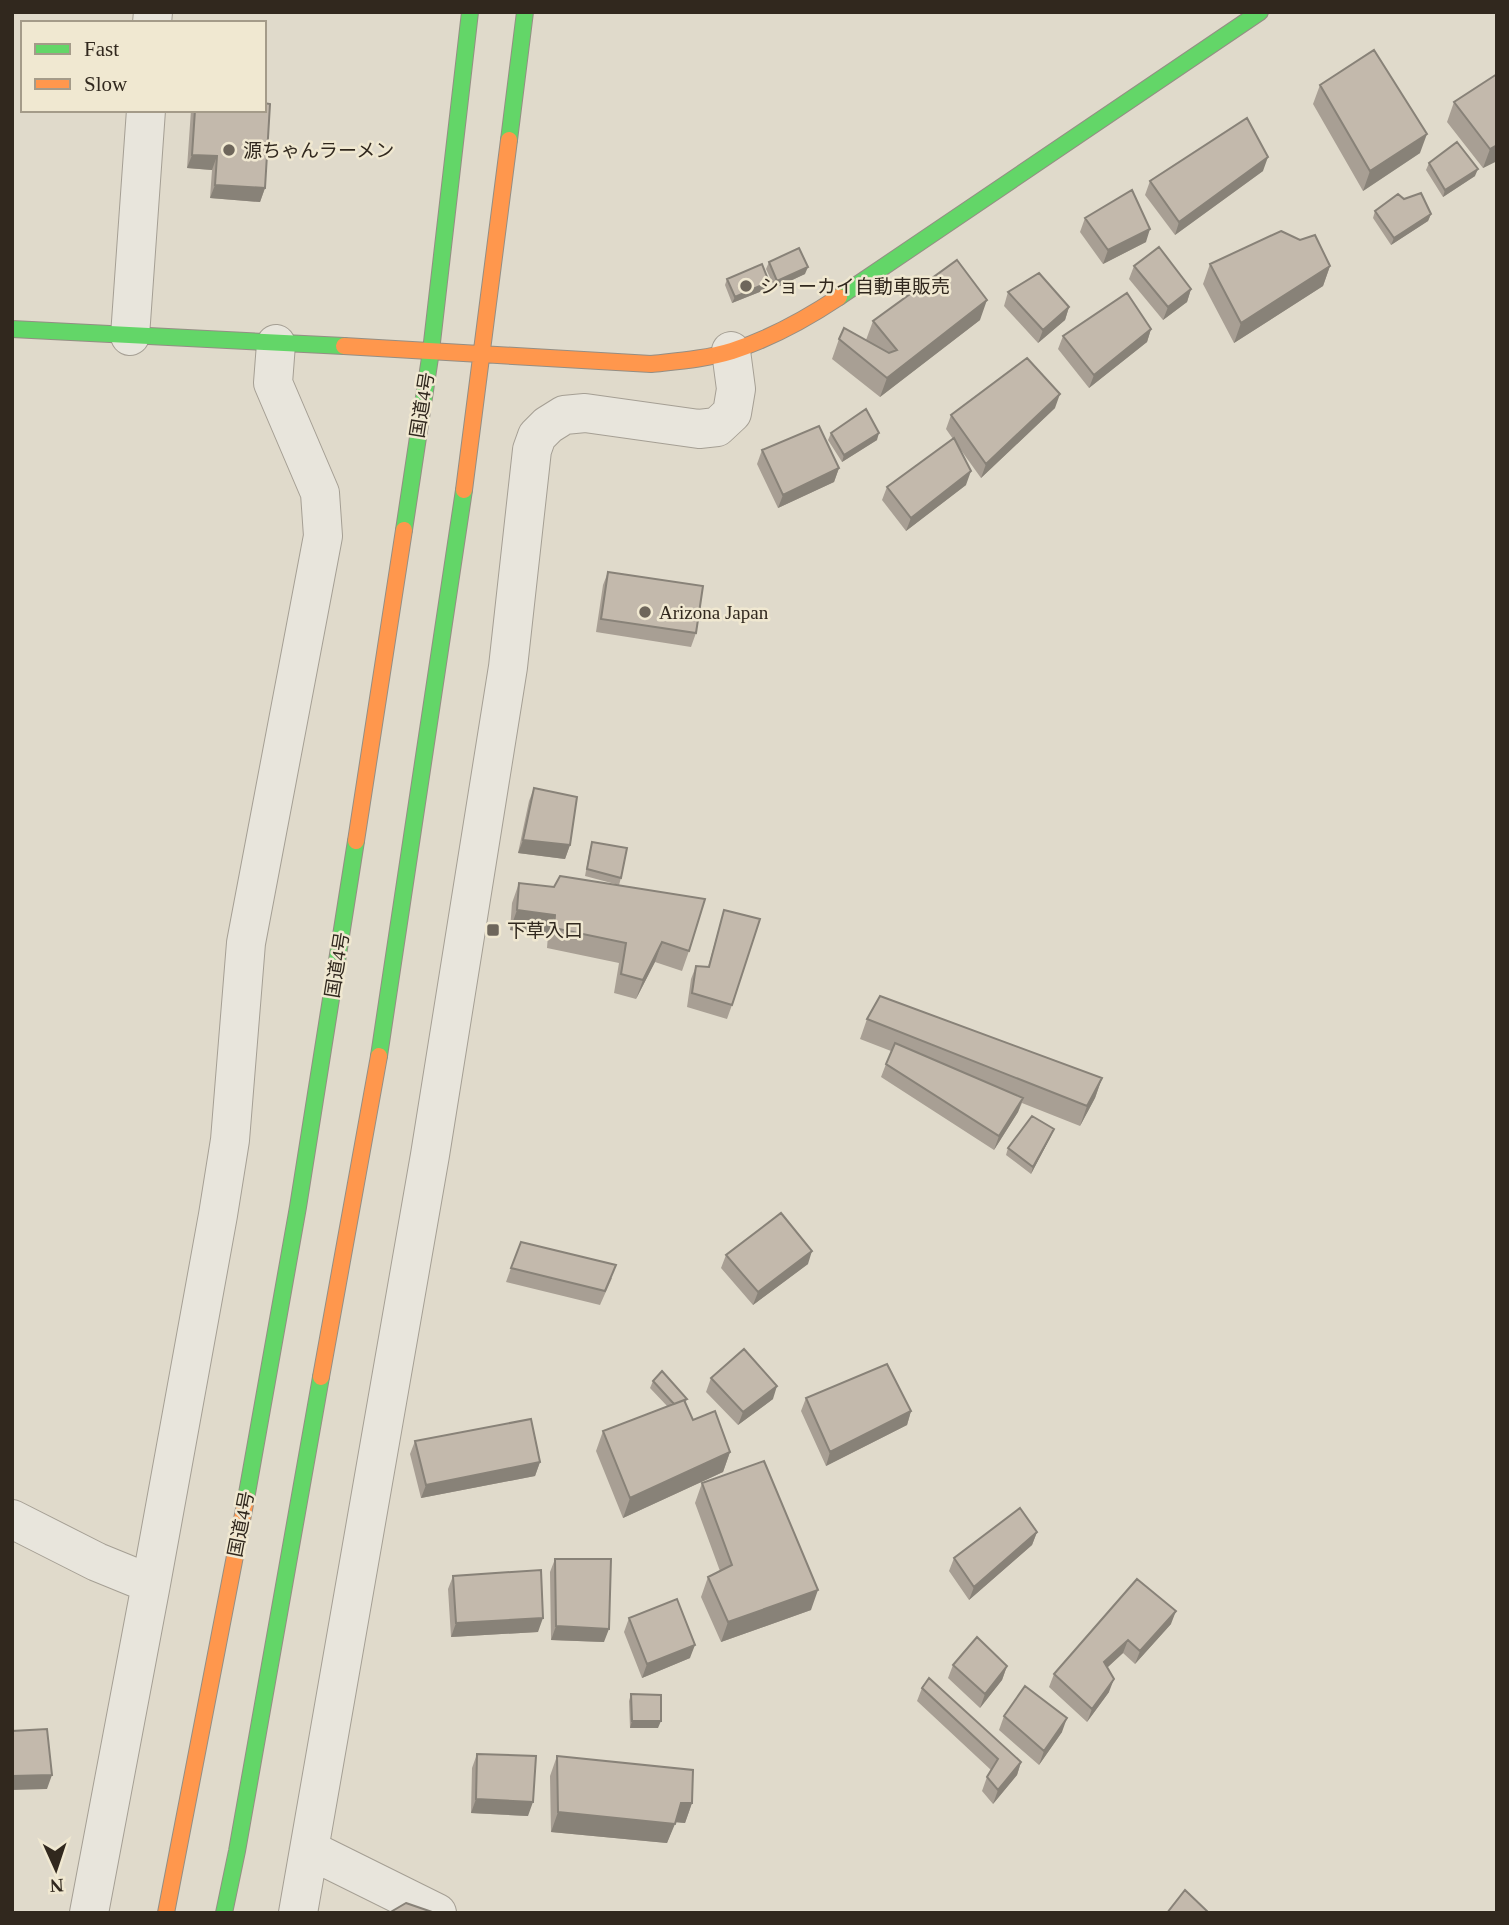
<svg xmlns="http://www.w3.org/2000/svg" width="1509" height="1925" font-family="'Times New Roman','Noto Sans JP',serif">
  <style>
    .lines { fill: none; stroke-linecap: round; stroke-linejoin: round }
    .street-casing { stroke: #a59f94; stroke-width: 40 }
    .fast-casing { stroke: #948e84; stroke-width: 18 }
    .slow-casing { stroke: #948e84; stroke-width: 18 }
    .street { stroke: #e8e5dc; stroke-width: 38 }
    .fast { stroke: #63d668; stroke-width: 16 }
    .slow { stroke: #ff974d; stroke-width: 16 }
    .wall { fill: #a89f94 }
    .shaded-wall { fill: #888278 }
    .building { fill: #c3b9ac; stroke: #888278; stroke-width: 2 }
    .poi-dot { fill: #6e665b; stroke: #f0e8d1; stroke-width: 2.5 }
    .labels { text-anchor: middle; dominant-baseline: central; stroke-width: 5; stroke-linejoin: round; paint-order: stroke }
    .poi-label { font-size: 19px; fill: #31281e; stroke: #f0e8d1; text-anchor: start }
    .street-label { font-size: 19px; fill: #31281e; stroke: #f0e8d1 }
  </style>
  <rect width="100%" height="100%" fill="#e0dacb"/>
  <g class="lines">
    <defs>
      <path id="street" d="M152 23 153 12
        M130 336 146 110
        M12 1519 97 1562 151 1584
        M310 1850 437 1913
        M89 1913 151 1584 218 1215 230 1140 246 943 323 536 320 493 273 383 276 344
        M298 1913 430 1155 508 667 532 450 537 436 548 425 564 415 585 413 699 429 717 427 732 413 736 389 731 351"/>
      <path id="fast" d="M509 140 525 12
        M839 297 1260 12
        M12 329 344 346
        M404 530 431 351 470 12
        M379 1056 464 490
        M246 1499 298 1207 356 841
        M224 1913 237 1851 321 1377"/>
      <path id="slow" d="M344 346 651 364C678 361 706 359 732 351 769 339 806 319 839 297
        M464 490 509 140
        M356 841 404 530
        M321 1377 379 1056
        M166 1913 246 1499"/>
    </defs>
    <use href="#street" class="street-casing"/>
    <use href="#fast" class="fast-casing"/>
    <use href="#slow" class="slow-casing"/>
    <use href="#street" class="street"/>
    <use href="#fast" class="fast"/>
    <use href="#slow" class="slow"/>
  </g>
  <path class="wall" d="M1497 74V161L1483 168 1447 122 1454 102Z
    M1320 85 1420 153 1363 191 1313 104Z
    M191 110H264L265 188 260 202 210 198 212 170 187 168Z
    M1429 163 1475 176 1443 197 1426 170Z
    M1263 171 1175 235 1145 195 1150 181Z
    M1404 199 1431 214 1428 221 1391 245 1373 218 1375 211Z
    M1085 218 1146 242 1103 264 1080 232Z
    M769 262 805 274 775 288 766 269Z
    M1210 264 1330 266 1323 286 1234 343 1203 284Z
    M1134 266 1191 289 1187 302 1163 320 1129 279Z
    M727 279 767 289 732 303 725 285Z
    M1008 292 1069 307 1065 320 1038 343 1004 306Z
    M980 320 880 397 832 359 839 339 866 340 873 321Z
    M1151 329 1147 342 1089 388 1058 349 1063 336Z
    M1055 408 981 478 958 446 966 485 906 531 882 500 887 487 953 439 946 429 951 415Z
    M831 433 877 440 842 462 828 440Z
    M762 450 839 468 834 482 778 508 757 464Z
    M608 572 696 633 691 647 596 632 603 585Z
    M534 788 570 845 565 859 518 853 529 801Z
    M592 842 621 878 619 885 585 876 590 849Z
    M519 883 689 951 682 971 655 962 636 999 614 993 619 963 547 948 548 935 510 930 512 903Z
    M724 910 732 1005 727 1019 687 1007 691 979 696 966 708 967 720 924Z
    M867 1019 1102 1078 1095 1098 1080 1126 1022 1103 1018 1112 994 1150 881 1077 891 1051 860 1039Z
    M1051 1136 1031 1174 1006 1155 1008 1148Z
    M726 1255 808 1264 753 1305 721 1268Z
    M511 1268 612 1278 600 1305 506 1282Z
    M711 1378 773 1399 738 1425 706 1392Z
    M653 1381 687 1399 685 1403 693 1420 730 1452 723 1472 623 1518 596 1451 603 1431 668 1407 650 1388Z
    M806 1398 911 1411 907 1425 826 1466 801 1411Z
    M415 1441 540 1462 535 1476 421 1498 410 1454Z
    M702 1483 811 1610 721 1642 701 1597 708 1577 720 1571 695 1503Z
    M1037 1532 1032 1545 969 1600 949 1571 954 1558Z
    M555 1559 604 1642 551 1640 550 1572Z
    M453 1576 538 1632 451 1637 448 1589Z
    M1137 1579 1171 1624 1135 1664 1123 1653 1107 1668 1109 1692 1087 1722 1049 1687 1054 1674Z
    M629 1618 690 1658 642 1678 624 1632Z
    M953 1665 1007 1666 1002 1680 980 1708 948 1678Z
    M922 1688 1021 1762 1017 1775 993 1804 982 1791 987 1777 991 1770 917 1701Z
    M631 1694 658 1728H630L629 1701Z
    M1004 1716 1062 1732 1039 1765 999 1730Z
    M477 1754 528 1816 471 1813 472 1768Z
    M557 1756 692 1803 685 1823 675 1822 667 1843 551 1832 550 1776Z"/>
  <path class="shaded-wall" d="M1427 134 1420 153 1363 191 1370 171Z
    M1497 145V161L1483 168 1490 149Z
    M192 155 217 156 212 170 187 168Z
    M1268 157 1263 171 1175 235 1179 222Z
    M1478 169 1475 176 1443 197 1445 190Z
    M215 185 265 188 260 202 210 198Z
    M1431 214 1428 221 1391 245 1394 238Z
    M1150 229 1146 242 1103 264 1108 250Z
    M1330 266 1323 286 1234 343 1241 323Z
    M808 267 805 274 775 288 777 281Z
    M769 282 767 289 732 303 735 297Z
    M1191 289 1187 302 1163 320 1168 307Z
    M987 300 980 320 880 397 887 378Z
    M1069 307 1065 320 1038 343 1043 330Z
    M1151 329 1147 342 1089 388 1094 375Z
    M1060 394 1055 408 981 478 986 464Z
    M879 433 877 440 842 462 844 455Z
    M839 468 834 482 778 508 783 495Z
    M971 471 966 485 906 531 911 518Z
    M523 840 570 845 565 859 518 853Z
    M517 910 555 915 548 935 510 930Z
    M662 942 655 962 636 999 643 980Z
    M1102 1078 1095 1098 1080 1126 1087 1106Z
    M1023 1098 1018 1112 994 1150 999 1136Z
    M1054 1129 1051 1136 1031 1174 1033 1167Z
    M812 1251 808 1264 753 1305 758 1292Z
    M777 1386 773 1399 738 1425 743 1412Z
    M911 1411 907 1425 826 1466 830 1452Z
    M730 1452 723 1472 623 1518 630 1498Z
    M540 1462 535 1476 421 1498 426 1485Z
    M1037 1532 1032 1545 969 1600 974 1587Z
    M818 1590 811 1610 721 1642 728 1622Z
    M1176 1611 1171 1624 1135 1664 1140 1651Z
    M543 1618 538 1632 451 1637 456 1623Z
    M556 1626 609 1629 604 1642 551 1640Z
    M1128 1640 1123 1653 1099 1675 1104 1662Z
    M695 1645 690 1658 642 1678 647 1664Z
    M1007 1666 1002 1680 980 1708 985 1694Z
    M1114 1679 1109 1692 1087 1722 1092 1709Z
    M1067 1718 1062 1732 1039 1765 1044 1751Z
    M632 1721H661L658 1728H630Z
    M1021 1762 1017 1775 993 1804 998 1790Z
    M52 1775 47 1789 12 1790V1776Z
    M476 1799 533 1802 528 1816 471 1813Z
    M681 1803H692L685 1823 674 1822Z
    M558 1812 675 1824 667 1843 551 1832Z"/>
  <path class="building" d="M1374 50 1427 134 1370 171 1320 85Z
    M1497 74V145L1490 149 1454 102Z
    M264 103 270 104 265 188 215 185 217 156 192 155 195 110H264Z
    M1247 118 1268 157 1179 222 1150 181Z
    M1457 142 1478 169 1445 190 1429 163Z
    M1132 190 1150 229 1108 250 1085 218Z
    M1421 193 1431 214 1394 238 1375 211 1398 194 1404 199Z
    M1281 231 1300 240 1315 235 1330 266 1241 323 1210 264Z
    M1159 247 1191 289 1168 307 1134 266Z
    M799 248 808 267 777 281 769 262Z
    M957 260 987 300 887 378 839 339 844 328 889 353 897 350 873 321Z
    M762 264 769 282 735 297 727 279Z
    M1039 273 1069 307 1043 330 1008 292Z
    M1127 293 1151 329 1094 375 1063 336Z
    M1027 358 1060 394 986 464 951 415Z
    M866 409 879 433 844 455 831 433Z
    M819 426 839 468 783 495 762 450Z
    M954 438 971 471 911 518 887 487Z
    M608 572 703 586 696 633 601 619Z
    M534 788 577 797 570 845 523 840Z
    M592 842 627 848 621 878 587 869Z
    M560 876 705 899 689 951 662 942 643 980 621 974 626 943 554 928 555 915 517 910 519 883 554 887Z
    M724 910 760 919 732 1005 692 993 696 966 709 967Z
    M880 996 1102 1078 1087 1106 867 1019Z
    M895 1043 1023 1098 999 1136 886 1064Z
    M1032 1116 1054 1129 1033 1167 1008 1148Z
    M781 1213 812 1251 758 1292 726 1255Z
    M521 1242 616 1265 605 1291 511 1268Z
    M744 1349 777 1386 743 1412 711 1378Z
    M887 1364 911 1411 830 1452 806 1398Z
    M662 1371 687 1399 674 1404 653 1381Z
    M684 1400 693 1420 715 1411 730 1452 630 1498 603 1431Z
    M531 1419 540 1462 426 1485 415 1441Z
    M764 1461 818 1590 728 1622 708 1577 732 1565 702 1483Z
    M1020 1508 1037 1532 974 1587 954 1558Z
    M555 1559H611L609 1629 556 1626Z
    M541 1570 543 1618 456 1623 453 1576Z
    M1137 1579 1176 1611 1140 1651 1128 1640 1104 1662 1114 1679 1092 1709 1054 1674Z
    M677 1599 695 1645 647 1664 629 1618Z
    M977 1637 1007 1666 985 1694 953 1665Z
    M929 1678 1021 1762 998 1790 987 1777 998 1759 922 1688Z
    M1025 1686 1067 1718 1044 1751 1004 1716Z
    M631 1694 661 1695V1721H632Z
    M47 1729 52 1775 12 1776V1731Z
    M477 1754 536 1756 533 1802 476 1799Z
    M557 1756 693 1770 692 1803H681L675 1824 558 1812Z
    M1185 1890 1209 1913H1167Z
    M406 1903 435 1913H389Z"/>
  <g class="poi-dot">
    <circle cx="229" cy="150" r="7"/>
    <circle cx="746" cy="286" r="7"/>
    <circle cx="645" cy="612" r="7"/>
    <rect x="486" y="923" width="14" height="14" rx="3.5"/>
  </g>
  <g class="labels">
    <g class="poi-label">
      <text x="243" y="150">源ちゃんラーメン</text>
      <text x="760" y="286">ショーカイ自動車販売</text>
      <text x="659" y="612">Arizona Japan</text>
      <text x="507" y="930">下草入口</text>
    </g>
    <g class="street-label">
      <text transform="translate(422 405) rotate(-81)">国道4号</text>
      <text transform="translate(337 965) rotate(-81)">国道4号</text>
      <text transform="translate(241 1524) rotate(-79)">国道4号</text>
    </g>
  </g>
  <rect width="1509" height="1925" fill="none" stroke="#31281e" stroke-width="28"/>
  <rect x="21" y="21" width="245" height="91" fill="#f0e8d1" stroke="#a49b89" stroke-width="2"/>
  <rect x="35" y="44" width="35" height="10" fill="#63d668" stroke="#a49b89" stroke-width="2"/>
  <text x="84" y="56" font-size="21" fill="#31281e">Fast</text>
  <rect x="35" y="79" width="35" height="10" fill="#ff974d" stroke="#a49b89" stroke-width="2"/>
  <text x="84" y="91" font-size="21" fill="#31281e">Slow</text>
  <g transform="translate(56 1869) rotate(177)" stroke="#f0e8d1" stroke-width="5" paint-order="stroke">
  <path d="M0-5L12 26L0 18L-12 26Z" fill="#31281e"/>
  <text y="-10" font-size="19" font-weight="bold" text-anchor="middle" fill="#31281e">N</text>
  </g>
</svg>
